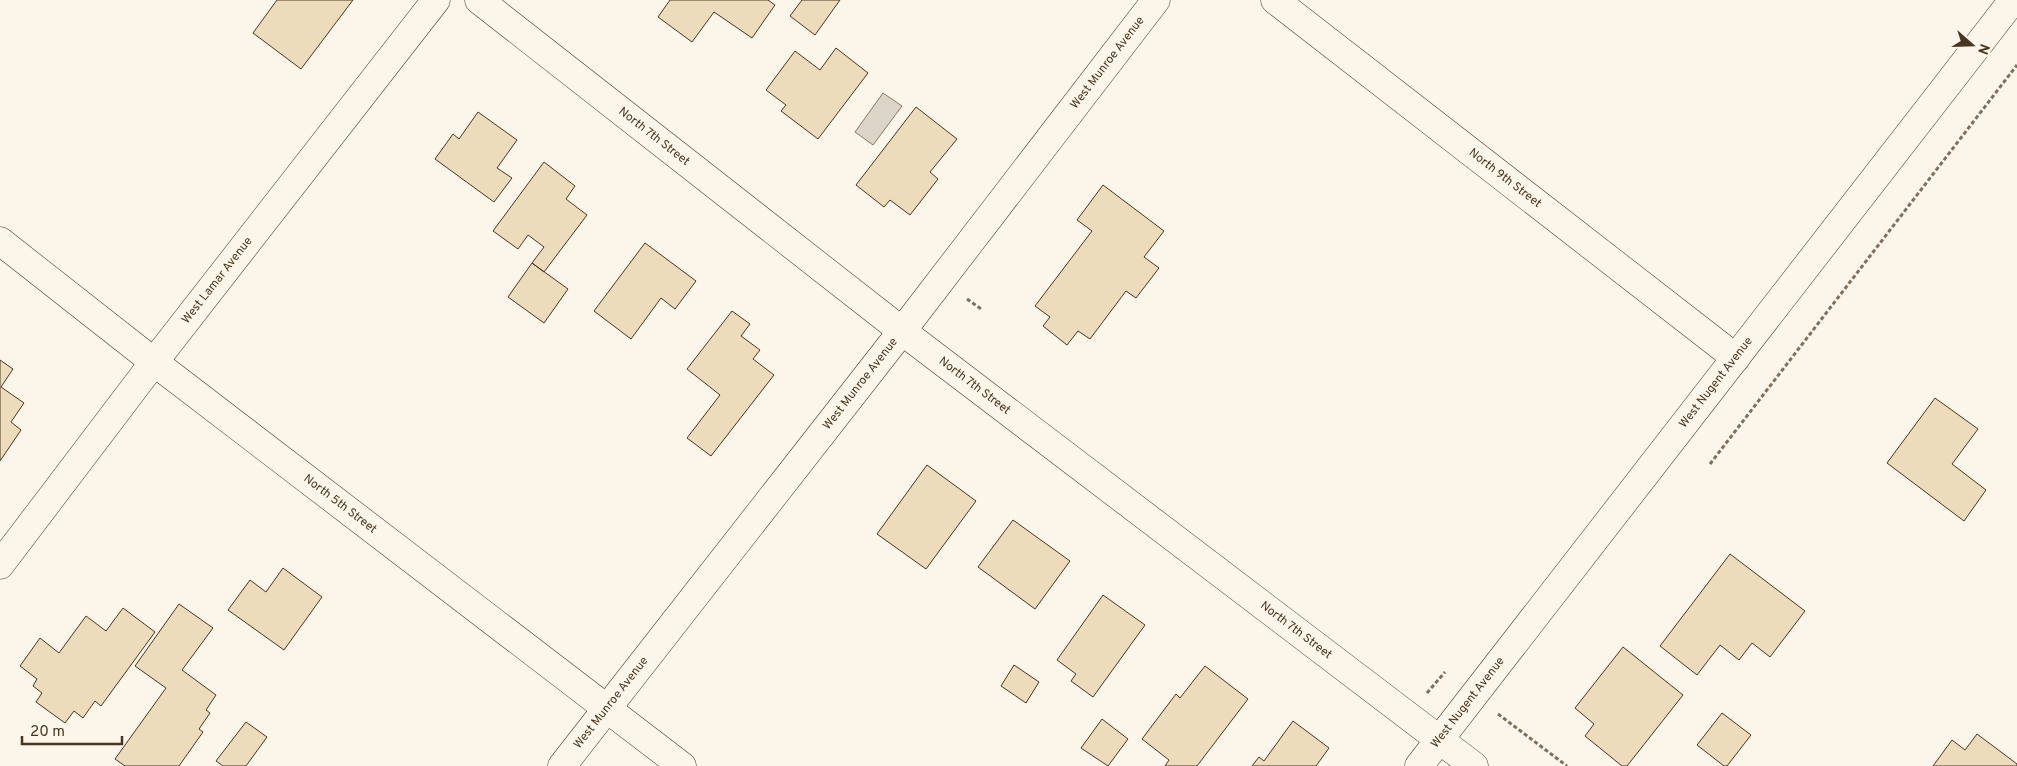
<svg xmlns="http://www.w3.org/2000/svg" width="2017" height="766" font-family="Overpass,sans-serif">
  <style>
    .water { fill: #dcd4c6; stroke: #887966 }
    .building { fill: #ecdcbc; stroke: #4a3520 }
    .lines { fill: none; stroke-linecap: round; stroke-linejoin: round }
    .minor-casing { stroke: #4a3520; stroke-width: 29 }
    .tertiary-casing { stroke: #4a3520; stroke-width: 29 }
    .path { stroke: #7f6f5c; stroke-width: 3; stroke-dasharray: 4 2.5; stroke-linecap: butt }
    .minor { stroke: #fbf6e9; stroke-width: 28 }
    .tertiary { stroke: #fbf6e9; stroke-width: 28 }
    .labels { text-anchor: middle; dominant-baseline: central; stroke-width: 4; stroke-linejoin: round; paint-order: stroke }
    .street-label { font-size: 12px; fill: #4a3520; stroke: #fbf6e9 }
  </style>
  <rect width="100%" height="100%" fill="#fbf6e9"/>
  <path class="water" d="M883 93 902 106 873 145 855 132Z"/>
  <path class="building" d="M277 0H353L301 69 253 33Z
    M670 0H768L775 5 752 38 714 12 692 42 658 17Z
    M802 0H840L815 35 790 16Z
    M836 48 868 73 818 139 781 111 786 105 766 90 795 51 820 70Z
    M916 107 957 139 930 172 938 179 910 215 890 200 884 207 856 185Z
    M478 112 517 140 497 168 512 178 494 202 435 159 453 134 459 139Z
    M544 162 575 186 566 199 587 215 544 272 532 263 544 247 528 235 518 249 493 231Z
    M1103 185 1164 231 1144 257 1159 268 1136 298 1126 291 1090 339 1078 331 1067 345 1043 326 1050 317 1035 306 1092 231 1077 220Z
    M645 243 696 281 675 309 661 298 631 339 594 311Z
    M532 263 568 289 544 323 508 297Z
    M732 311 750 324 741 336 760 350 753 359 774 375 711 456 687 438 720 395 687 369Z
    M0 360 13 369 1 387 24 403 11 422 21 430 0 461Z
    M1935 398 1978 429 1952 464 1986 490 1964 521 1887 463Z
    M927 465 976 501 926 569 877 534Z
    M1013 520 1070 561 1035 609 978 567Z
    M1730 554 1805 611 1770 657 1752 643 1739 660 1720 645 1697 675 1660 646Z
    M283 568 322 597 284 650 228 610 250 580 266 592Z
    M1103 595 1145 625 1093 697 1071 681 1076 674 1057 660Z
    M179 604 213 628 182 670 216 695 206 710 210 713 199 729 203 732 179 766H125L115 759 166 688 135 666Z
    M123 608 155 632 101 706 95 701 83 718 74 711 65 723 36 702 42 693 33 686 37 679 20 666 40 638 59 653 86 616 106 631Z
    M1623 647 1683 695 1627 766H1622L1585 736 1594 724 1575 708Z
    M1014 665 1039 682 1026 703 1001 686Z
    M1205 666 1248 699 1197 766H1165L1169 760 1142 739 1176 694 1180 698Z
    M1722 713 1751 735 1727 766H1724L1697 745Z
    M1102 719 1128 739 1108 766 1081 748Z
    M1293 721 1329 748 1316 766H1252L1259 757 1264 761Z
    M246 722 267 737 246 766H223L216 761Z
    M1977 734 2017 764V766H1933L1952 740 1965 750Z"/>
  <g class="lines">
    <defs>
      <g id="minor">
        <path id="s1" d="M479 0 902 331 1474 766"/>
        <path id="s2" d="M1275 0 1736 358"/>
        <path id="s3" d="M0 241 154 362 682 766"/>
        <path id="s4" d="M0 565 154 362 436 0"/>
        <path id="s5" d="M562 766 902 331 1156 0"/>
      </g>
      <g id="tertiary">
        <path id="s6" d="M1419 766 2013 0"/>
      </g>
    </defs>
    <use href="#minor" class="minor-casing"/>
    <use href="#tertiary" class="tertiary-casing"/>
    <path class="path" d="M967 299 981 309
      M1710 464 2017 65
      M1427 693 1445 672
      M1498 714 1567 766"/>
    <use href="#minor" class="minor"/>
    <use href="#tertiary" class="tertiary"/>
  </g>
  <g class="labels">
    <g class="street-label">
      <text stroke="none"><textPath href="#s5" startOffset="890">West Munroe Avenue</textPath></text>
      <text stroke="none"><textPath href="#s1" startOffset="222">North 7th Street</textPath></text>
      <text stroke="none"><textPath href="#s2" startOffset="291">North 9th Street</textPath></text>
      <text stroke="none"><textPath href="#s4" startOffset="358">West Lamar Avenue</textPath></text>
      <text stroke="none"><textPath href="#s6" startOffset="485">West Nugent Avenue</textPath></text>
      <text stroke="none"><textPath href="#s5" startOffset="485">West Munroe Avenue</textPath></text>
      <text stroke="none"><textPath href="#s1" startOffset="628">North 7th Street</textPath></text>
      <text stroke="none"><textPath href="#s3" startOffset="430">North 5th Street</textPath></text>
      <text stroke="none"><textPath href="#s1" startOffset="1032">North 7th Street</textPath></text>
      <text stroke="none"><textPath href="#s5" startOffset="80">West Munroe Avenue</textPath></text>
      <text stroke="none"><textPath href="#s6" startOffset="80">West Nugent Avenue</textPath></text>
    </g>
  </g>
  <g transform="translate(1972 45) rotate(110)" stroke="#fbf6e9" stroke-width="4" paint-order="stroke">
  <path d="M0-4L9 19L0 12L-9 19Z" fill="#4a3520"/>
  <text y="-8" font-size="14" font-weight="bold" text-anchor="middle" fill="#4a3520">N</text>
  </g>
  <path d="M22 736v8h100v-8" fill="none" stroke="#4a3520" stroke-width="2.5"/>
  <text x="30" y="736" font-size="15" fill="#4a3520" stroke="#fbf6e9" stroke-width="4" paint-order="stroke">20 m</text>
</svg>
